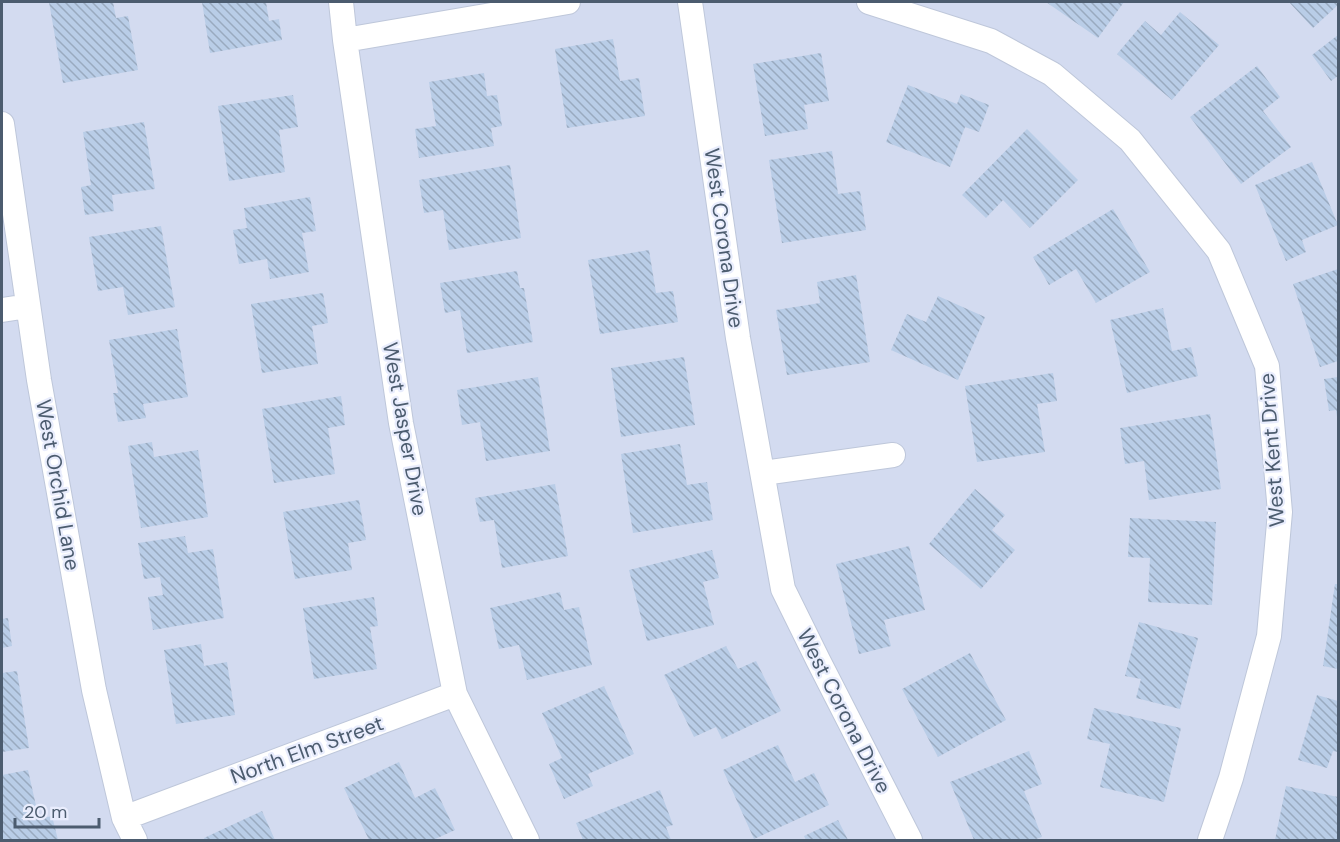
<svg xmlns="http://www.w3.org/2000/svg" width="1340" height="842" font-family="'DM Sans',sans-serif">
  <style>
    .residential { fill: #d3dbf0 }
    .building { fill: url(#building-back-hatch) }
    .lines { fill: none; stroke-linecap: round; stroke-linejoin: round }
    .street-casing { stroke: #bec7da; stroke-width: 26 }
    .street { stroke: #fff; stroke-width: 24 }
    .labels { text-anchor: middle; dominant-baseline: central; stroke-width: 4.5; stroke-linejoin: round; paint-order: stroke }
    .street-label { font-size: 21px; fill: #4c5c6f; stroke: #e9edfd }
  </style>
  <defs>
    <pattern id="building-back-hatch" width="6" height="6" patternUnits="userSpaceOnUse" patternTransform="scale(1.5)"><rect width="6" height="6" fill="#b9cde7"/><path d="M-1 5l2 2M0 0l6 6M5-1l2 2" fill="none" stroke="#99aabf"/></pattern>
  </defs>
  <rect width="100%" height="100%" fill="#e3e8fa"/>
  <path class="residential" d="M2 2H1338V840H2Z"/>
  <path class="building" d="M49 2H113L116 18 128 16 138 70 63 83Z
    M202 2H266L269 21 279 19 282 40 210 53Z
    M1046 2H1124L1098 38Z
    M1289 2H1338V5L1313 28Z
    M1180 12 1219 45 1172 100 1117 54 1145 21 1161 35Z
    M1338 35V76L1331 81 1312 55Z
    M613 39 620 81 639 78 645 116 567 128 555 49Z
    M821 53 829 101 804 105 808 129 765 136 753 64Z
    M1257 66 1280 97 1263 111 1291 147 1241 184 1190 117Z
    M484 73 487 96 497 95 502 126 491 128 494 146 419 158 415 129 436 126 429 82Z
    M908 85 957 104 961 94 989 105 979 132 965 127 950 167 886 142Z
    M293 95 298 127 279 130 285 172 229 181 218 106Z
    M144 122 155 189 112 195 114 211 85 215 81 187 91 185 83 132Z
    M1027 129 1078 180 1030 228 1003 200 986 218 962 195Z
    M832 151 838 194 860 191 866 230 782 243 769 160Z
    M1312 162 1338 225 1302 240 1306 252 1286 261 1255 185Z
    M510 165 521 238 449 250 443 210 424 213 419 180Z
    M310 197 316 231 302 233 309 272 270 279 267 259 239 264 233 230 247 228 244 208Z
    M1113 209 1150 272 1096 303 1076 269 1049 285 1033 257Z
    M161 226 175 307 128 315 123 287 98 291 89 237Z
    M649 250 656 293 673 291 678 322 600 334 588 260Z
    M1338 269V361L1320 367 1293 284Z
    M517 271 520 288H524L533 342 467 353 460 310 445 313 440 283Z
    M856 275 870 362 787 375 776 310 820 303 817 282Z
    M323 293 328 323 312 326 318 364 262 373 251 304Z
    M938 296 985 317 958 380 891 350 907 314 926 322Z
    M1163 308 1172 351 1191 347 1198 376 1127 393 1110 320Z
    M177 329 188 397 143 404 146 418 118 422 113 393H118L109 340Z
    M684 357 695 425 621 437 611 368Z
    M1053 373 1057 401 1037 404 1045 452 977 462 965 386Z
    M538 377 550 451 486 461 480 422 462 425 457 390Z
    M1338 377V417H1337L1336 410 1329 411 1324 379Z
    M341 396 345 425 328 428 335 474 274 483 262 409Z
    M1210 414 1221 489 1149 500 1144 461 1125 464 1120 428Z
    M152 442 154 457 198 450 208 517 141 528 128 446Z
    M680 444 687 485 707 482 713 520 633 533 621 454Z
    M555 484 568 556 502 568 494 520 480 522 475 498Z
    M975 489 1005 515 992 530 1015 550 981 589 929 544Z
    M359 500 366 540 348 543 352 570 295 579 283 512Z
    M1130 518 1216 522 1212 605 1148 602 1150 558 1128 557Z
    M185 536 188 553 213 549 224 618 153 630 148 597 163 595 160 577 144 579 138 543Z
    M909 546 925 610 884 620 891 646 859 654 836 564Z
    M712 550 719 578 703 582 714 625 647 641 629 570Z
    M1335 584H1338V669L1323 666Z
    M560 592 564 610 579 607 592 665 527 680 519 645 499 649 490 608Z
    M374 597 378 626 370 627 377 669 314 679 303 608Z
    M8 618 12 646 2 648V619Z
    M1139 622 1198 638 1180 709 1136 698 1141 679 1125 676Z
    M201 644 204 666 227 662 235 715 176 724 164 650Z
    M726 646 738 669 756 661 781 711 722 739 716 727 694 737 664 675Z
    M970 653 1006 720 938 757 902 689Z
    M17 671 29 748 2 752V673Z
    M604 686 634 754 588 774 593 786 564 799 549 764 562 758 542 713Z
    M1317 695 1338 701V752L1333 751 1327 768 1298 760Z
    M1094 708 1181 728 1164 802 1100 787 1110 744 1087 739Z
    M778 745 795 782 814 773 829 805 754 839 723 770Z
    M1029 751 1042 784 1024 791 1042 837 1033 840H974L950 782Z
    M399 762 415 798 435 788 455 830 433 840H369L344 788Z
    M28 770 39 819 52 816 58 840H2V775Z
    M1286 786 1338 797V840H1275Z
    M660 790 673 825 666 827 671 840H583L576 823Z
    M262 811 275 840H205L204 838Z
    M838 820 848 840H806L804 836Z"/>
  <g class="lines">
    <defs>
      <path id="street" d="M341 2 345 40 401 423 455 694 527 840
        M690 2 738 338 783 589 818 660 910 840
        M869 2 991 41 1052 74 1130 140 1219 251 1267 366 1280 512 1269 636 1231 778 1210 840
        M345 40 568 2
        M2 124 39 380 94 690 124 818 135 840
        M2 310 28 306
        M763 473 893 455
        M124 818 455 694"/>
    </defs>
    <use href="#street" class="street-casing"/>
    <use href="#street" class="street"/>
  </g>
  <g class="labels">
    <g class="street-label">
      <text transform="translate(724 238) rotate(82)">West Corona Drive</text>
      <text transform="translate(405 429) rotate(80)">West Jasper Drive</text>
      <text transform="translate(1272 450) rotate(-94)">West Kent Drive</text>
      <text transform="translate(58 485) rotate(80)">West Orchid Lane</text>
      <text transform="translate(844 711) rotate(63)">West Corona Drive</text>
      <text transform="translate(307 750) rotate(-20)">North Elm Street</text>
    </g>
  </g>
  <rect width="1340" height="842" fill="none" stroke="#4c5c6f" stroke-width="6"/>
  <path d="M15 818v9h84v-9" fill="none" stroke="#4c5c6f" stroke-width="3"/>
  <text x="24" y="818" font-size="18" fill="#4c5c6f" stroke="#e9edfd" stroke-width="4.5" paint-order="stroke">20 m</text>
</svg>
